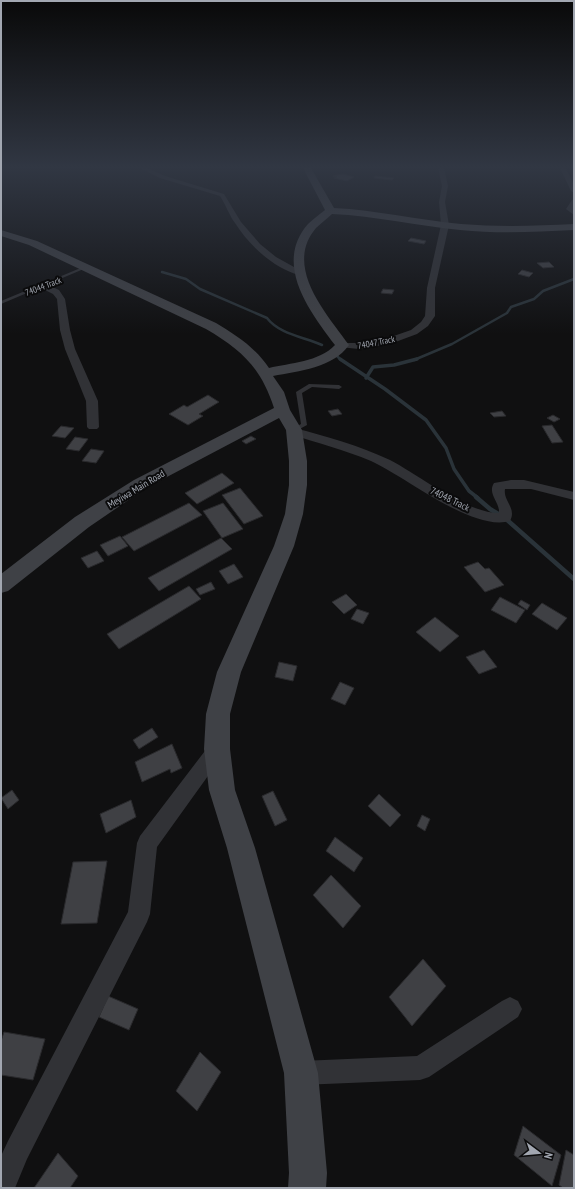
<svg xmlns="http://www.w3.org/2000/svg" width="575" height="1189" font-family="'PT Sans Narrow',sans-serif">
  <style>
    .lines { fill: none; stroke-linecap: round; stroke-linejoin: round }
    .stream-far2 { stroke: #2a3339; stroke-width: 2.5 }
    .stream-far1 { stroke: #2a3339; stroke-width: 3.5 }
    .stream { stroke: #2a3339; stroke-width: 4.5 }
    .building { fill: #3f4044; stroke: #2a2a2d }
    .lane { fill: #313236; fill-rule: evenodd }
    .street { fill: #313236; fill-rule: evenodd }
    .secondary { fill: #3f4146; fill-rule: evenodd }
    .labels { text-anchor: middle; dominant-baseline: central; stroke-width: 4; stroke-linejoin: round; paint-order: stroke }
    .far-street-label { font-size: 9px; fill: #a2a7b1; stroke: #0b0b0c }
    .street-label { font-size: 10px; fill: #a2a7b1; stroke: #0b0b0c }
  </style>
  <rect width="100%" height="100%" fill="#101011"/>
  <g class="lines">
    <path class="stream-far2" d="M162 272 186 279 200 289 267 318C279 334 304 337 322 345
      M337 356 341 360
      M414 360 452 344 507 313 511 307 534 299 543 291 574 279"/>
    <path class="stream-far1" d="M340 359 385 389 426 420 446 448 454 469 469 491 478 498
      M366 378 373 367 394 365 417 359"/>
    <path class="stream" d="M476 497 490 509 505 518 574 579"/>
  </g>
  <path class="building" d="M343 174 354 177 347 181 334 178 337 177 333 176 337 175Z
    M375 176 394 178 392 180 374 178Z
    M411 238 426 241 424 244 408 241Z
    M549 262 554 267 543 268 537 263Z
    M522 270 533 273 529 277 518 274Z
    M383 289 394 290 392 294 381 293Z
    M208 395 219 402 199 414 203 416 188 425 169 414 184 405 187 407Z
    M338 409 342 414 332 416 328 411Z
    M502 411 506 416 494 417 490 413Z
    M553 415 560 419 554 422 547 418Z
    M552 425 563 442 552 443 542 426Z
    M61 426 74 428 65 438 52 436Z
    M251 436 256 439 246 444 242 441Z
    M75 437 88 439 79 451 66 449Z
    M91 449 104 451 96 463 82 461Z
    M222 473 234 483 197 504 185 493Z
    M240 488 263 516 244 524 222 495Z
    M189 503 202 515 134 551 122 537Z
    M223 503 243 529 222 538 203 511Z
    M120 536 128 546 108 556 100 545Z
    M221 538 232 549 159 591 148 578Z
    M97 551 104 561 88 568 81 558Z
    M478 562 485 569 489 568 504 585 485 592 464 567Z
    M234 564 243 577 228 584 219 571Z
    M211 582 215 589 200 595 196 589Z
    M189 586 201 599 119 649 107 634Z
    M346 594 357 605 344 614 332 602Z
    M500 597 525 610 516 623 491 610Z
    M521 600 530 605 527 610 518 604Z
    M542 603 567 618 557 630 532 614Z
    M357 609 369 613 363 624 351 619Z
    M435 617 459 636 440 652 416 632Z
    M484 650 497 667 479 674 466 657Z
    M279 662 297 666 293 681 275 677Z
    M340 682 354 688 345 705 331 699Z
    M152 728 158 737 139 749 133 740Z
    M172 744 182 768 171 773 170 769 142 782 135 762Z
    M12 790 19 800 8 809 1 798Z
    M273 791 287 820 275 826 262 796Z
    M379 794 401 815 390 827 368 806Z
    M131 800 136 817 106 833 100 814Z
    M422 815 430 819 425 831 417 826Z
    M335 837 363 858 354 872 326 851Z
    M107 861 97 923 61 924 73 862Z
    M331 875 361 906 343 928 313 895Z
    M423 959 446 986 412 1026 389 997Z
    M108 996 138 1009 129 1030 99 1017Z
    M4 1032 45 1039 33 1080 1 1075V1041Z
    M200 1052 221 1072 197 1111 176 1091Z
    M523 1126 561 1155 552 1186 514 1155Z
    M566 1150 574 1155V1188H563L559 1185Z
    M58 1153 78 1176 70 1188H34Z"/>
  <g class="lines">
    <path class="lane" d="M83 267 86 268 1 304V301Z
      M309 384 339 385 342 387 339 389 312 387 302 393 307 425 296 431H292V429L301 424 296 392Z"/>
    <path class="street" d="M140 168H147L165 176 224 194 241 222 260 244 276 257 303 272 299 275C273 268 249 245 235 223 229 215 226 205 220 196L160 178Z
      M438 168H444L448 186 445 202 449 225 435 288V316L428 326 417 334 390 344 359 349 339 347 337 345 339 343H359L385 339 411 330 421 322 425 316 427 288 441 225 439 202 442 186Z
      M560 168H566L574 185V193L571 191Z
      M574 199V215L566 209 572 200Z
      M44 283 59 290 65 299 70 330 75 349 98 401 99 427 97 429H89L87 427 86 401 65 349 60 330 57 299 53 294 41 288 40 286Z
      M294 428C326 436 360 446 390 460 419 475 466 513 499 513 500 502 487 494 494 483L511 480H524L574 492V500L531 489H505C503 501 517 508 510 521 472 532 405 476 371 461 345 450 317 443 290 434L288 432 290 430Z
      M217 740 223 743 226 749 223 755 157 847 150 914 147 922 27 1159 15 1188H1V1156L8 1141 128 912 137 843 140 836 211 743Z
      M510 997 518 1001 522 1009 518 1017 429 1077 420 1080 301 1085 292 1082 289 1073 292 1064 301 1061 417 1056 502 1001Z"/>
    <path class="secondary" d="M303 168H311L334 208C376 210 418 220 461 224 499 227 536 226 574 224V230C536 232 498 234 460 230 418 226 376 216 332 214 327 219 321 223 316 228 283 267 327 314 349 345 333 368 299 371 273 376L284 392 290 410 302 430 307 461V485L303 514 294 546 241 672 230 714V749L235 790 255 848 318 1073 327 1173 326 1188H288L289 1173 284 1073 227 848 209 790 204 749 206 714 217 672 274 546 285 514 289 485V461L286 430 279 418 146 488 89 527 8 591 1 593V574L75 517 134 480 274 408C261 368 242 350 206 329L29 245 1 236V230L37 241 216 323C236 335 256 348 269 368 290 363 319 362 335 345 310 312 273 264 308 224 313 219 319 215 325 210Z"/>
  </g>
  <linearGradient id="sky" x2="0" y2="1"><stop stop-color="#090909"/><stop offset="0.5" stop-color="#313743"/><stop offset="1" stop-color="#313743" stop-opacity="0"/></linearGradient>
  <rect width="575" height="334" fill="url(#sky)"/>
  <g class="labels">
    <g class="far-street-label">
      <text transform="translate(43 286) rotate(-21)">74044 Track</text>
      <text transform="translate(376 342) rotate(-11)">74047 Track</text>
    </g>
    <g class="street-label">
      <text transform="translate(136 489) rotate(-31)">Meyiwa Main Road</text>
      <text transform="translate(450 499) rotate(26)">74048 Track</text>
    </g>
  </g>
  <rect width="575" height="1189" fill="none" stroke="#a2a7b1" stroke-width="4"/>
  <g transform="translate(539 1153) rotate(106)" stroke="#0b0b0c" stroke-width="3" paint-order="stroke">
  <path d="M0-3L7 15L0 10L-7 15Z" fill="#a2a7b1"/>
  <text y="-6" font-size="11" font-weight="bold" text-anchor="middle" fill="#a2a7b1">N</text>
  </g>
</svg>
